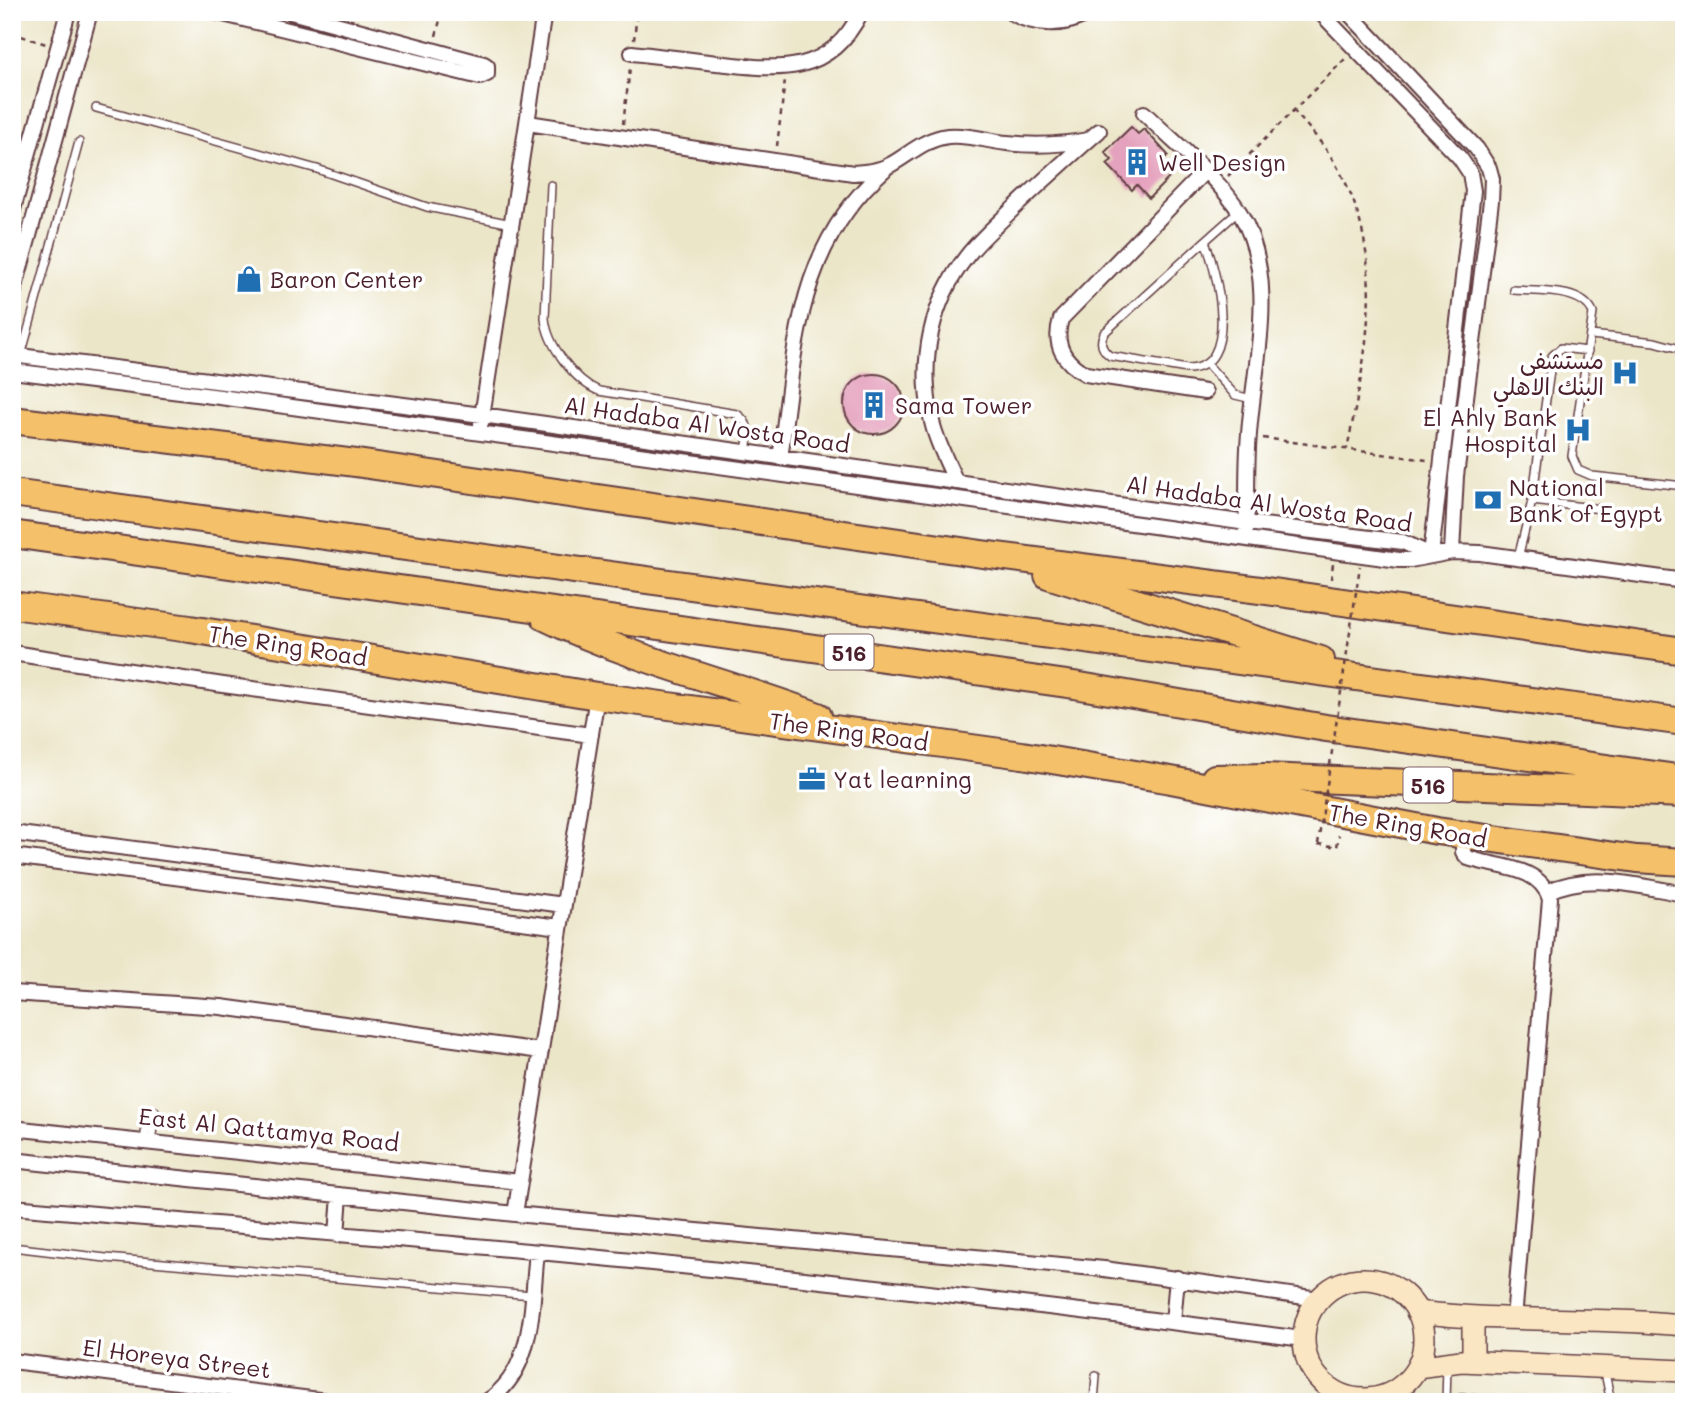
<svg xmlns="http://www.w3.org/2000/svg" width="1696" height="1414" font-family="Mali,'Playpen Sans Arabic',sans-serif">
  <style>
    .building { fill: #e5a2be }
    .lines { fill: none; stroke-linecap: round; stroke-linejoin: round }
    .lane-casing { stroke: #623d43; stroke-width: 10 }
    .street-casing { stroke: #623d43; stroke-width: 18 }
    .secondary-casing { stroke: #623d43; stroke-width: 24 }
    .highway-casing { stroke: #623d43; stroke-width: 30 }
    .path { stroke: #623d43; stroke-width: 2.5; stroke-dasharray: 5 5; stroke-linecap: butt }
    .lane { stroke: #fff; stroke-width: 7 }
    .street { stroke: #fff; stroke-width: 14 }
    .secondary { stroke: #fbe6c3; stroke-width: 21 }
    .highway { stroke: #f4c16a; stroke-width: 26 }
    .path-bridge { stroke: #623d43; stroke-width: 2.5; stroke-dasharray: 5 5; stroke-linecap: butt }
    .labels { text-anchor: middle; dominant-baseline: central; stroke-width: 7; stroke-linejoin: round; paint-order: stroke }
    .shield { fill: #fff; stroke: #80626b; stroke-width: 2 }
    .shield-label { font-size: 21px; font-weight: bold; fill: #4a1f2b }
    .poi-label { font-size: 23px; fill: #4a1f2b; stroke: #fff; text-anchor: start }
    .street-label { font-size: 23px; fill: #4a1f2b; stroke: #fff }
  </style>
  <rect width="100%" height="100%" fill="#fff"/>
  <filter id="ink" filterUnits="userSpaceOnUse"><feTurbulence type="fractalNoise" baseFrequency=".0143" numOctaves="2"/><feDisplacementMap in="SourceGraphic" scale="14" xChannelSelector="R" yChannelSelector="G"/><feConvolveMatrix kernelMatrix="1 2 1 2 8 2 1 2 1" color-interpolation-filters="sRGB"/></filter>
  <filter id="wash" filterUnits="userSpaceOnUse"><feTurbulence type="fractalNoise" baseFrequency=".00686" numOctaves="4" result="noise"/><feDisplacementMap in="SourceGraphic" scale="28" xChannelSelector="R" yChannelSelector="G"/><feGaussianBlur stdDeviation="1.57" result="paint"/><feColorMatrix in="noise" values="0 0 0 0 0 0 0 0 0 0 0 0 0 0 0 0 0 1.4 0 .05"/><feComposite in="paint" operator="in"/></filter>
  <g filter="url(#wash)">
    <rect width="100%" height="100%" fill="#ece6c9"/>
    <g id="blocks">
      <path class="building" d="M1131 127 1138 134 1144 129 1168 155 1163 160 1175 172 1149 198 1137 185 1132 190 1107 164 1112 160 1105 152Z
        M844 404a30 30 0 1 1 60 0a30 30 0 1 1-60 0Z"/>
    </g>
  </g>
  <g filter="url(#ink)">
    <use href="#blocks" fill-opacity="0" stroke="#623d43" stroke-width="2"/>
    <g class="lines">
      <defs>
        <path id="lane" d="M96 108 317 169 427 207 512 224
          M551 185 545 318C547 345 575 381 599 391L737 414C752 423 748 437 746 453
          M1205 241C1217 272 1242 369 1187 369L1110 356C1102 350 1099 343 1104 333Z
          M1205 241 1239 211
          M1514 290C1538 292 1582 288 1593 313L1572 456 1578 470 1592 476 1684 486
          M1591 335 1655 342 1684 350
          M21 356 79 142
          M1207 364 1235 395 1252 399
          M1532 501 1610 510
          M1518 558 1532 501 1552 356 1561 348 1588 351
          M144 1142 148 1110
          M151 1143 155 1111
          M12 1247 106 1258 532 1295
          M1604 1368 1611 1402
          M1461 1398 1535 1402
          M1094 1402 1096 1376
          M1446 1402 1447 1366"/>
        <path id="street" d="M215 12 480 77 487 74V66L484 64 291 12
          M1010 12C1034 26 1066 28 1089 12
          M1320 12 1460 158 1470 173 1473 191 1431 555
          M1348 12 1477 149 1489 168 1492 179 1491 201 1456 476 1452 552
          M632 53C660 56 689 60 717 63 778 70 829 77 861 12
          M1144 113C1172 141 1221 180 1240 213 1279 280 1254 361 1249 434 1246 466 1248 498 1246 530
          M528 123 853 173C866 172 879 171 890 165 910 154 924 139 948 136 968 134 987 141 1007 143 1035 146 1061 145 1088 140
          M1204 172 1061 319C1053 344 1063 362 1086 374L1205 392
          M12 213 68 12
          M12 298 90 12
          M12 355 482 415 1247 523 1403 542 1431 555
          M12 371 220 397 1399 560H1410L1452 552 1480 553 1684 581
          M481 423 544 12
          M780 458C796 348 795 248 885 169
          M956 482C947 461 935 439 931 417 919 360 931 302 967 256 981 238 1000 222 1016 206 1043 181 1071 155 1099 131
          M12 653 223 685 591 735
          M12 833 564 905
          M1463 835V852L1468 858C1497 868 1539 865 1550 899L1514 1319
          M12 856 560 927
          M1547 892C1590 871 1639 886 1684 894
          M12 993 221 1007 541 1051
          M12 1128 520 1182
          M12 1160 515 1214 1104 1269 1319 1299
          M12 1207C188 1222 363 1235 539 1252 794 1276 1049 1306 1303 1339
          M515 1214 597 696
          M337 1235 340 1195
          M1173 1322 1177 1278
          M12 1361 335 1402
          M1350 1398 1351 1402
          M486 1402C536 1370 531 1304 537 1252
          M1391 1402 1398 1389"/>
        <path id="secondary" d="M1304 1339a60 60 0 1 1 120 0a60 60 0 1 1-120 0Z
          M1417 1312C1506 1323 1595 1316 1684 1325
          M1473 1318V1361
          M1417 1367 1461 1361 1684 1371"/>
        <path id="highway" d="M12 420 356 463 982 554 1260 590 1684 651
          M12 493 1684 722
          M12 534 1074 685 1326 728 1684 779
          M1048 575 1321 660
          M12 605 190 629 597 696 1022 755 1171 780 1437 831 1637 859 1684 862
          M545 617C632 660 728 682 818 716
          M1215 778 1265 777 1684 794"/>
      </defs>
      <use href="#lane" class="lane-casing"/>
      <use href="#street" class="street-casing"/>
      <use href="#secondary" class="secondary-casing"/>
      <use href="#highway" class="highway-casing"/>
      <path class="path" d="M12 33 46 44
        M436 36 442 12
        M634 40 637 12
        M1293 110C1310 129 1327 148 1339 170 1388 257 1366 357 1347 449
        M12 115 23 118
        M623 124 630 68
        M777 146 785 80
        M1228 176 1345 59
        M1263 438 1427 460
        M1331 579 1333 564
        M1318 844 1337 847 1339 835"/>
      <use href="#lane" class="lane"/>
      <use href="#street" class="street"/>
      <use href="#secondary" class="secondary"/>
      <use href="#highway" class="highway"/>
      <path class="path-bridge" d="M1318 844 1360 566"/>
    </g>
  </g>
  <defs>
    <symbol id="building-bare" viewBox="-9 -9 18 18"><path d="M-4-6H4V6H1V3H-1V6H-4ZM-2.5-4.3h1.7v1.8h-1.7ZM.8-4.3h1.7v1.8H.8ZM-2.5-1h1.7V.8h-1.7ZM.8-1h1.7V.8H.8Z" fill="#1f6fb2" stroke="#fff" stroke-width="2.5" paint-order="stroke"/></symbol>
    <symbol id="shop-bare" viewBox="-9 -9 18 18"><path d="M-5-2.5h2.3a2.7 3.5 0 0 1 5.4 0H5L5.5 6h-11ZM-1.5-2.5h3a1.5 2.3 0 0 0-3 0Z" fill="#1f6fb2" stroke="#fff" stroke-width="2.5" paint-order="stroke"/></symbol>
    <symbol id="hospital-bare" viewBox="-9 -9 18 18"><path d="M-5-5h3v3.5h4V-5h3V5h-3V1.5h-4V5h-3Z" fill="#1f6fb2" stroke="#fff" stroke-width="2.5" paint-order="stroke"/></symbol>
    <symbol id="bank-bare" viewBox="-9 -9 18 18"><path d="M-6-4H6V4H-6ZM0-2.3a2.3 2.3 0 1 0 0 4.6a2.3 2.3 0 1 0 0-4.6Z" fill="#1f6fb2" stroke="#fff" stroke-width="2.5" paint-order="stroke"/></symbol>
    <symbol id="office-bare" viewBox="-9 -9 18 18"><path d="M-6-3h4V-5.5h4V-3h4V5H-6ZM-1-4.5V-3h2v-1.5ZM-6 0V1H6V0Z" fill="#1f6fb2" stroke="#fff" stroke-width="2.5" paint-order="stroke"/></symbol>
  </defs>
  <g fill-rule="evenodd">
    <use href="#building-bare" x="1118" y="143" width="38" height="38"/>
    <use href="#shop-bare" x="230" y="260" width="38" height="38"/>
    <use href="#hospital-bare" x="1606" y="354" width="38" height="38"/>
    <use href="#building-bare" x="855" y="386" width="38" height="38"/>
    <use href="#hospital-bare" x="1559" y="411" width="38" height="38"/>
    <use href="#bank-bare" x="1469" y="481" width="38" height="38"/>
    <use href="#office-bare" x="793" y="760" width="38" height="38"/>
  </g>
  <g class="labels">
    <g class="shield">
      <rect x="824.5" y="634.5" width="49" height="35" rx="5"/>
      <rect x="1403.5" y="767.5" width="49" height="35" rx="5"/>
    </g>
    <g class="shield-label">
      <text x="849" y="652">516</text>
      <text x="1428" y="785">516</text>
    </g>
    <g class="poi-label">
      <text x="1158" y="162">Well Design</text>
      <text x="270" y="279">Baron Center</text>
      <text x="1604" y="360" text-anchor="end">مستشفى<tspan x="1604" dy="26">البنك الاهلي</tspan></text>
      <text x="895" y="405">Sama Tower</text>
      <text x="1557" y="417" text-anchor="end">El Ahly Bank<tspan x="1557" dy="26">Hospital</tspan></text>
      <text x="1509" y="487">National<tspan x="1509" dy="26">Bank of Egypt</tspan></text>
      <text x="833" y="779">Yat learning</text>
    </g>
    <g class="street-label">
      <text transform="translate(707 424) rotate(8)">Al Hadaba Al Wosta Road</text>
      <text transform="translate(1269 503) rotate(8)">Al Hadaba Al Wosta Road</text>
      <text transform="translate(288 645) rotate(9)">The Ring Road</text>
      <text transform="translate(849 731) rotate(8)">The Ring Road</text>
      <text transform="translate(1408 825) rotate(10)">The Ring Road</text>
      <text transform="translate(269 1129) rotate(6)">East Al Qattamya Road</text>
      <text transform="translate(177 1358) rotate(7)">El Horeya Street</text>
    </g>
  </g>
  <rect width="1696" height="1414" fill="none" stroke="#fff" stroke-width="42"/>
</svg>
